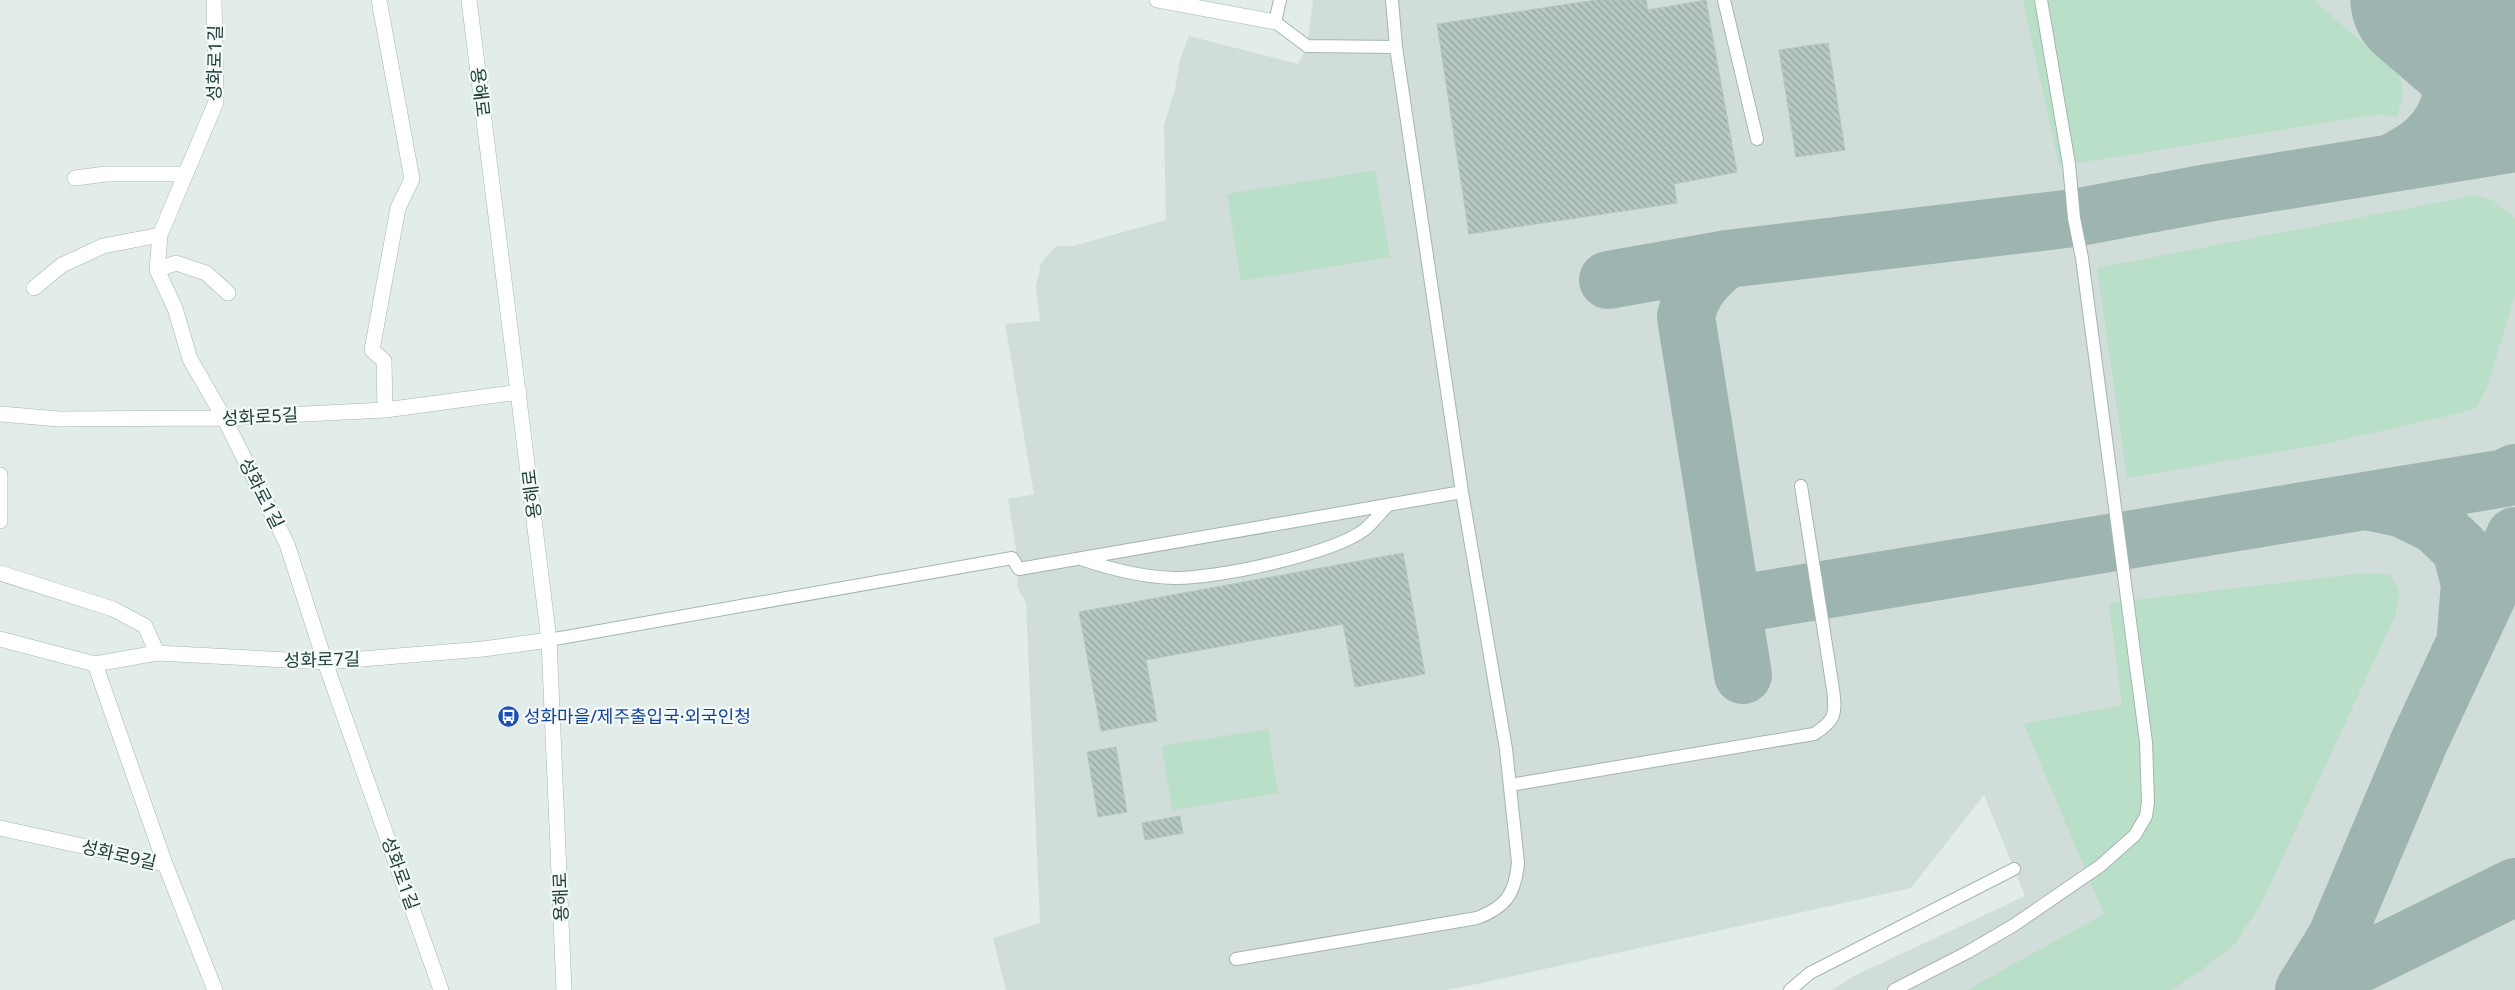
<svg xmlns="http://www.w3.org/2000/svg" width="2515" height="990" font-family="'Noto Sans','Noto Sans KR',sans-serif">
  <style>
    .built { fill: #d0ddd8 }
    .green { fill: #badfc8 }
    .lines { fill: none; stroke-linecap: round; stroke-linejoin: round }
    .taxiway { stroke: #9eb4b0; stroke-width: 58 }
    .runway { stroke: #9eb4b0; stroke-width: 145 }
    .building { fill: url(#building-back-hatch); stroke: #b4c7c1 }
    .lane-casing { stroke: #a4b5b1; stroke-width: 14 }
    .street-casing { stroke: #a4b5b1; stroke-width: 16 }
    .secondary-casing { stroke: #a0b9b3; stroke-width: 16 }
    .lane { stroke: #fff; stroke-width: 12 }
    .street { stroke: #fff; stroke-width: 15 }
    .secondary { stroke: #fff; stroke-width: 15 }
    .labels { text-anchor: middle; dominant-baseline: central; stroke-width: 4.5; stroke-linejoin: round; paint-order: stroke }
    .street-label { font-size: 18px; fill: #213f3a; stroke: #f3f9f7 }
    .transit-label { font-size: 18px; fill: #164399; stroke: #f3f9f7; text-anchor: start }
  </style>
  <defs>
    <pattern id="building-back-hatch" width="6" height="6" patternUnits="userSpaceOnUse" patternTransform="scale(1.25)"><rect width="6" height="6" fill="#b7c8c3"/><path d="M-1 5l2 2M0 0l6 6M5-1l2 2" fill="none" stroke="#94a49f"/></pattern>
  </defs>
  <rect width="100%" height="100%" fill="#e2ede9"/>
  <path class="built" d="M1313 0H2515V990H1832L1854 976 2025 896 1984 795 1911 888 1477 984 1446 990H1006L993 938 1040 923 1026 603 1017 586 1019 569 1008 499 1034 494 1005 324 1040 321 1036 286 1041 263 1056 246H1073L1166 220 1164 126 1175 89 1180 59 1189 36 1298 64 1307 46Z"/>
  <path class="green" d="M2023 0H2313L2399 74C2405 90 2403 101 2396 117L2380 114 2059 166Z
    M1375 170 1390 257 1241 281 1227 194Z
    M2477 195 2494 201 2515 218V295L2486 390 2477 407 2464 412 2324 444 2127 478 2097 268Z
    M2366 573 2390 575 2399 589 2396 614 2261 904 2235 944 2204 968 2171 990H1967L2104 914 2024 724 2122 705 2109 603Z
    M1268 729 1278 793 1172 810 1162 746Z"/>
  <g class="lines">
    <path class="taxiway" d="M2491 0 2502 44 2515 70
      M2392 163C2404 156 2417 150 2427 140 2450 119 2460 81 2451 51 2446 34 2435 19 2427 4
      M1727 259C1706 275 1691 290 1686 317L1743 675
      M1608 280 1727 259 2074 218 2208 193 2515 143
      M2367 501 2401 508 2436 525 2461 549 2470 584 2466 633
      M1732 605 2505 478 2515 473
      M2304 990 2336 938 2419 742 2515 536
      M2306 990 2515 887"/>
    <path class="runway" d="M2423 0 2515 79"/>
  </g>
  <path class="building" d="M1596 0H1646L1648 10 1706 0 1737 172 1674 184 1677 203 1469 234 1437 24Z
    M1828 43 1845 150 1796 157 1779 50Z
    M1403 553 1425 674 1355 687 1343 624 1146 660 1157 721 1101 731 1079 612Z
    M1116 747 1127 812 1098 817 1087 752Z
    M1180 816 1183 833 1145 840 1142 823Z"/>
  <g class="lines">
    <defs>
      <path id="lane" d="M1392 0 1396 47
        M1724 0 1757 139
        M1081 559C1110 569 1142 577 1174 578 1215 579 1332 554 1364 530 1373 523 1380 513 1388 505
        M549 640 1012 558 1019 569 1462 492
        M1510 785 1814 734C1836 720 1836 714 1833 689L1801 486
        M1236 959 1477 918C1506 907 1515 894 1518 863L1506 749 1462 492 1396 47 1307 46 1275 22 1280 0
        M1790 990 1810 973 2014 869
        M1894 990 1968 952 2014 925 2100 866 2135 835 2146 816 2148 802 2146 742 2082 258 2074 218 2069 164 2041 0"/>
      <path id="street" d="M214 0 216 102 160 235 157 270 175 308 190 359 224 418 287 544 325 662 441 990
        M379 0 412 179 398 208 372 350 384 361 385 410
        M1157 0 1275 22
        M75 178 106 174H186
        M157 270 176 263 206 273 228 293
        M34 288 62 265 103 246 160 235
        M0 414 59 419 224 418 385 410 519 392
        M0 475V521
        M0 573 113 609 145 626 157 653
        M0 639 95 664 157 653 325 662 483 649 549 640
        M95 664 165 864 215 990
        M0 828 165 864"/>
      <path id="secondary" d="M469 0 549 640 564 990"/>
    </defs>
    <use href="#lane" class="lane-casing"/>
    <use href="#street" class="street-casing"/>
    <use href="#secondary" class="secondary-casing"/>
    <use href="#lane" class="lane"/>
    <use href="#street" class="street"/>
    <use href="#secondary" class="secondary"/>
  </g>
  <defs>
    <symbol id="bus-disc" viewBox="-11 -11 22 22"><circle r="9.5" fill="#1a4fb4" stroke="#f3f9f7"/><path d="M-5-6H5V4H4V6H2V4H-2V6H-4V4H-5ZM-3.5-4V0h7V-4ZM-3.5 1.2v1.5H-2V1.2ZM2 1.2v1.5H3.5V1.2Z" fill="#fff"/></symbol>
  </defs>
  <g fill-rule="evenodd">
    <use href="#bus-disc" x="496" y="704" width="25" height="25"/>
  </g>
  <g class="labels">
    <g class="street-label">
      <text transform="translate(214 63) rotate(-89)">성화로1길</text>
      <text transform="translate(481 92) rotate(83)">용해로</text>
      <text transform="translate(260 416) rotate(-3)">성화로5길</text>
      <text transform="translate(262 493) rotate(63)">성화로1길</text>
      <text transform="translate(531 494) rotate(-97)">용해로</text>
      <text transform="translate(322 659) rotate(-1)">성화로7길</text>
      <text transform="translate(119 854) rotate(13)">성화로9길</text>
      <text transform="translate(401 873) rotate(70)">성화로1길</text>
      <text transform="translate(560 897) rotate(-92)">용해로</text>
    </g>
    <g class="transit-label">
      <text x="524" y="716">성화마을/제주출입국·외국인청</text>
    </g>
  </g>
</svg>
